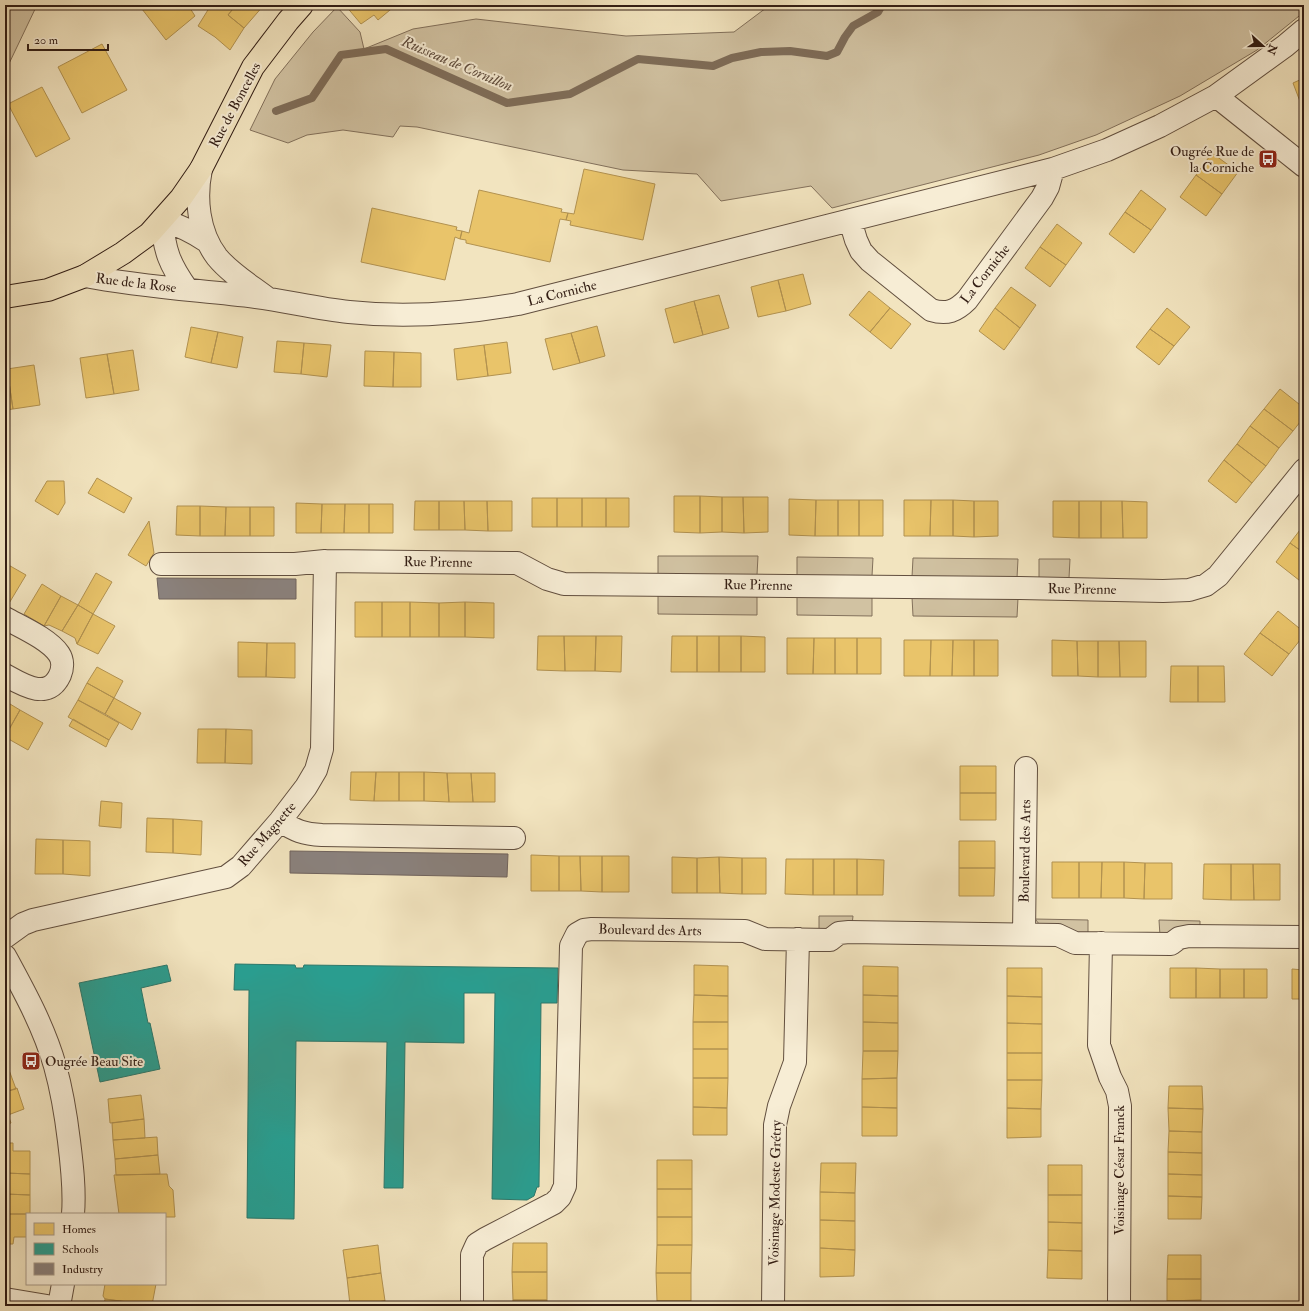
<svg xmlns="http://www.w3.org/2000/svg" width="1309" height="1311" font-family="'IM FELL Double Pica',serif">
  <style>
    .green { fill: #d1c2a2; stroke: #82705b }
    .homes { fill: #e9c46a; stroke: #b29250 }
    .schools { fill: #2a9d8f; stroke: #2c776a }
    .industry { fill: #8a817c; stroke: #70635d }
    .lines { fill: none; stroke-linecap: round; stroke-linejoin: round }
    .stream { stroke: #7e6c58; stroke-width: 8 }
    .minor-casing { stroke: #624f3f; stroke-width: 24 }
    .major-casing { stroke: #321d14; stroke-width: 24 }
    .minor { stroke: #f7edd5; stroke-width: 22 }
    .major { stroke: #f2e4bf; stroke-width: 22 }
    .labels { text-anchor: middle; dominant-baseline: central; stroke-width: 4; stroke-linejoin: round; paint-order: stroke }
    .street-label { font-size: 14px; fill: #321d14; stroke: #f7edd5 }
    .poi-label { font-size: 14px; fill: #321d14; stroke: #f7edd5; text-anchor: end }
    .water-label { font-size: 15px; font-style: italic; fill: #5e4b3c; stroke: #f7edd5 }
  </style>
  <rect width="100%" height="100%" fill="#f2e4bf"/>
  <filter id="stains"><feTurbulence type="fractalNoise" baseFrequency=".005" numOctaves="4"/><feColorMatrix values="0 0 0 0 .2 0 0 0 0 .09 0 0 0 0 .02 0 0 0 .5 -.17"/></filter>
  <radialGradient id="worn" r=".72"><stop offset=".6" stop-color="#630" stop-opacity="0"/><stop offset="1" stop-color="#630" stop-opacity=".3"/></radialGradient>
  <path class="green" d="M5 5H37L5 72Z
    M770 5H1304V12L1257 50 1180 96 1096 135 1039 155 832 208 811 186 721 201 697 174 623 170 417 127 400 126 393 137 343 130 307 135 288 143 250 130 275 79 313 32 337 7 360 32 364 49 413 29 476 19 626 36 734 32Z
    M658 556H758L757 575H658Z
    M797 557 873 558 872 576H797Z
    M913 558 1018 559 1017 578 912 577Z
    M1039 559H1070L1069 578H1039Z
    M658 595 757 596V615L658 614Z
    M797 596H872V616L797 615Z
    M912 597 1018 598 1017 617 913 616Z
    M819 916H853L852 925 819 932Z
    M1035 919 1088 920V935L1040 925Z
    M1159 920 1200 921V929L1160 936Z"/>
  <path class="homes" d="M148 5H188L195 16 166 40 142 9Z
    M211 5H225L232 10 228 15 244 28 230 50 215 37 198 26Z
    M225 5H264L244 28 228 15 232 10Z
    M345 5H396L378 20 374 15 361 24Z
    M102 44 127 90 82 113 58 67Z
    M1304 78V112L1293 83Z
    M42 87 70 139 36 157 8 104Z
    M1212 153 1238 172 1222 194 1196 175Z
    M584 169 655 184 643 240 570 225 571 221 566 220 568 213 574 214Z
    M1196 175 1222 194 1206 216 1180 197Z
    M479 190 562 209 561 212 568 213 566 220 560 219 550 262 466 243V240L460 239 462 231 469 233Z
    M1141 190 1166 209 1151 230 1125 212Z
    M372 208 457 227 456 230 462 231 460 239 455 237 445 280 361 262Z
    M1125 212 1151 230 1134 253 1109 234Z
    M1057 224 1082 243 1066 265 1040 247Z
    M1040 247 1066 265 1050 287 1025 268Z
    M803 274 811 304 786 311 778 280Z
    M778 280 786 311 758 317 751 287Z
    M1011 287 1036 305 1020 328 995 308Z
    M869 291 890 308 870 332 849 315Z
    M719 295 729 328 703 335 694 301Z
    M694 301 703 335 674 343 665 309Z
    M890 308 911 324 891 349 870 332Z
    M995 308 1020 328 1004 350 979 331Z
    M1167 308 1190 327 1174 346 1150 329Z
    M597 326 605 356 580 363 571 333Z
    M191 327 218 332 211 363 185 357Z
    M1150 329 1174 346 1159 365 1136 347Z
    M218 332 243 337 237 368 211 363Z
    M571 333 580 363 553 370 545 339Z
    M277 341 304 343 301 374 274 372Z
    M507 342 511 373 488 376 484 345Z
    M304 343 331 345 327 377 301 374Z
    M484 345 488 376 457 380 454 349Z
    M133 350 139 390 114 394 107 354Z
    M365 351 394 352 393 387 364 386Z
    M394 352 421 353V387H393Z
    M107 354 114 394 86 398 80 358Z
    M34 365 40 405 13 409 7 369Z
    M7 369 13 409 5 410V370Z
    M1280 389 1304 408V417L1293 431 1264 409Z
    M1264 409 1293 431 1279 448 1250 426Z
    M1250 426 1279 448 1266 466 1237 444Z
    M1237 444 1266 466 1252 483 1224 460Z
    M1224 460 1252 483 1236 503 1208 481Z
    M97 478 132 498 124 513 88 493Z
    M47 481H64L65 503 58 515 35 501Z
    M674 496H700V533L674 532Z
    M700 496 722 497V532L700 533Z
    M722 497H743L744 533 722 532Z
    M743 497H768V532L744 533Z
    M532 498H557V527H532Z
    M557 498H582V527H557Z
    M582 498H606V527H582Z
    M606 498H629V527H606Z
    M789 499 816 500 815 536 789 535Z
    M816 500H838V536H815Z
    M838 500H859V536H838Z
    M859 500H883V536H859Z
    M904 500H931L930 536H904Z
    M931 500H953V536H930Z
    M953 500 974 501V537L953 536Z
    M415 501H439V530H414Z
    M439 501H464L465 530H439Z
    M464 501H487L488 531 465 530Z
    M487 501H512V531H488Z
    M974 501H998V536L974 537Z
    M1053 501H1079V538L1053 537Z
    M1079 501H1101V538H1079Z
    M1101 501H1122L1123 538H1101Z
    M1122 501 1147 502V538H1123Z
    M296 503 322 504 321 533H296Z
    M322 504H345L344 533H321Z
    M345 504H369V533H344Z
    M369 504H393V533H369Z
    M177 506H200V536L176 535Z
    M200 506 226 507 225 536H200Z
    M226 507H250V536H225Z
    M250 507H274V536H250Z
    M149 521 154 553 146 566 128 555Z
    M1303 526 1304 527V553L1290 543Z
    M1290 543 1304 553V584L1276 562Z
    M5 563 26 575 8 605 5 603Z
    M96 573 112 582 93 614 78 605Z
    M42 584 61 596 44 626 24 614Z
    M61 596 78 605 62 631 49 625 44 626Z
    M355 602H382V637H355Z
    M382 602H410V637H382Z
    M410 602 439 603V637H410Z
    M465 602V637H439V603Z
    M465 602 494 603V638L465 637Z
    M78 605 93 614 77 644 75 638 62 631Z
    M1278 611 1304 632V635L1289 654 1260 633Z
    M93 614 115 626 98 654 77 644Z
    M1260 633 1289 654 1272 676 1244 654Z
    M538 636H564L565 671 537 670Z
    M564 636H596L595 671H565Z
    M596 636H622L621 672 595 671Z
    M672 636H697V672H671Z
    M697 636H719V672H697Z
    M719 636H741V672H719Z
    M741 636 765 637V672H741Z
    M787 638H814L813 674H787Z
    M814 638H835V674H813Z
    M835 638H857V674H835Z
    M857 638H881V674H857Z
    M904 640H931L930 676H904Z
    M931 640H953L952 676H930Z
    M953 640H974V676H952Z
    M974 640H998V676H974Z
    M1052 640 1077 641 1078 676H1052Z
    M1077 641H1098V677L1078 676Z
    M1098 641H1119L1120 677H1098Z
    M1119 641H1146V677H1120Z
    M238 642 267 643 266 677H238Z
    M267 643H295V678L266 677Z
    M1171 666H1198V702H1170Z
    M1198 666H1224L1225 702H1198Z
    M97 667 123 681 114 698 87 683Z
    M87 683 114 698 105 714 78 700Z
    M114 698 141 713 132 730 105 714Z
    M78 700 119 723 109 740 68 717Z
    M5 701 20 710 5 736Z
    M20 710 43 723 28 750 5 737Z
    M73 719 109 740 106 747 69 726Z
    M198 729H226L225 763H197Z
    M226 729 252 730V764L225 763Z
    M960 766H996V793H960Z
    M351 772H376L374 801 350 800Z
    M376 772H399V801H374Z
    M399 772H424V801H399Z
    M424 772 447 773 449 802 424 801Z
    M447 773H471L473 802H449Z
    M471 773H495V802H473Z
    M960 793H996V820H960Z
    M101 801 122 803 121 828 99 826Z
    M147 818 173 819V853L146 852Z
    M173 819 202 821 201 855 173 853Z
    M36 839 63 840V874H35Z
    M63 840 90 841V876L63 874Z
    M959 841H995V868H959Z
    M531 855 559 856V891H531Z
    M559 856H580L581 891H559Z
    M580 856H602V892L581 891Z
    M602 856H629V892H602Z
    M672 857 697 858V893H672Z
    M719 857 720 893H697V858Z
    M719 857 742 858V894L720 893Z
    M742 858H766V894H742Z
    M786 859H813V895L785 894Z
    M813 859H834V895H813Z
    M834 859H857V895H834Z
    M857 859 884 860 883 895H857Z
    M1052 862H1079V898H1052Z
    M1079 862H1102L1101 898H1079Z
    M1102 862H1124V898H1101Z
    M1124 862 1145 863 1144 899 1124 898Z
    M1145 863H1172V899H1144Z
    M1204 864H1231V900L1203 899Z
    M1231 864H1253L1254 900H1231Z
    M1253 864H1280V900H1254Z
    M959 868H995L994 896H959Z
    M694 965 728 966V996L694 995Z
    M863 966 898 967V996L863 995Z
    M1007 968H1042V997L1007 996Z
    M1170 968H1196V998H1170Z
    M1196 968 1220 969V998H1196Z
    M1220 969H1244V998H1220Z
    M1244 969H1267V998H1244Z
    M1292 969 1304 970V999H1292Z
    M694 995 728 996V1022H693Z
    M863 995 898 996V1023L863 1022Z
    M1007 996 1042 997V1024L1007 1023Z
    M693 1022H728V1049H693Z
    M863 1022 898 1023V1051H863Z
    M1007 1023 1042 1024V1053H1007Z
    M693 1049H728V1078H693Z
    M863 1051H898L897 1078 862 1079Z
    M1007 1053H1042V1080H1007Z
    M5 1054 9 1070 5 1071Z
    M9 1070 16 1089 5 1092V1071Z
    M693 1078H728L727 1108 693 1107Z
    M897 1078V1108L862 1107V1079Z
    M1007 1080H1042L1041 1109 1007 1108Z
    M1169 1086H1202L1203 1109 1168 1108Z
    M17 1088 24 1109 8 1115 11 1123 5 1125V1092Z
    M141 1095 144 1119 110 1123 108 1099Z
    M693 1107 727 1108V1135H693Z
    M862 1107 897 1108V1136H862Z
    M1007 1108 1041 1109V1137L1007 1138Z
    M1168 1108 1203 1109 1202 1132 1169 1131Z
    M144 1119 145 1138 113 1140 112 1123Z
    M1169 1131 1202 1132V1153L1168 1152Z
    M157 1137 158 1155 115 1159 113 1140Z
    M5 1143H13V1151H30V1174L5 1173Z
    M1168 1152 1202 1153V1175L1168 1174Z
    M158 1155 160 1174 116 1175 115 1159Z
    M657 1160H692V1189H657Z
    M821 1163H856L855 1193 820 1192Z
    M1048 1165H1082V1195H1048Z
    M5 1173 30 1174V1195L5 1194Z
    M167 1174 169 1186 173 1190 175 1217H165V1214H119L114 1175Z
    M1168 1174 1202 1175V1197L1168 1196Z
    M657 1189H692V1217H657Z
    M820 1192 855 1193V1221L820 1220Z
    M5 1194 30 1195V1214H5Z
    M1048 1195H1082V1223L1048 1222Z
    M1168 1196 1202 1197 1201 1219H1168Z
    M5 1214H27V1237H14L13 1244H5Z
    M657 1217H692V1245H657Z
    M820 1220 855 1221V1250L820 1248Z
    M1048 1222 1082 1223V1251L1048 1250Z
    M513 1243H547V1272H512Z
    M378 1245 381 1273 347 1278 343 1250Z
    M657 1245H692L691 1273H656Z
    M820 1248 855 1250 854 1276 820 1277Z
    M1048 1250 1082 1251V1279L1047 1278Z
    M1168 1255H1201V1279H1167Z
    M512 1272H547V1300H513Z
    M381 1273 385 1301 350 1305 347 1278Z
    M656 1273H691V1301H657Z
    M1167 1279H1201V1300L1167 1301Z
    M105 1284H156L152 1305 105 1299 103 1296Z
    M105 1299 147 1305V1306H104Z
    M513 1300H547V1306H512Z
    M1201 1300V1306H1167V1301Z
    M385 1301 386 1306 350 1305Z
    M657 1301H691V1306H656Z"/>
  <path class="schools" d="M235 964 295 965 296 968H303L304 965 558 968 557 1003H541L539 1187H537L534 1196 527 1200 492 1199 495 993H464V1043L405 1042 403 1188H384L387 1042 296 1041 294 1219 247 1218 249 990H234Z
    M167 965 171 981 141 988 148 1023H150L160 1069 100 1082 79 983Z"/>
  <path class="industry" d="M157 578 296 579V599H159Z
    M290 851 508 854 507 877 290 873Z"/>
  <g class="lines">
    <path class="stream" d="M276 111 312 98 341 55 386 49 507 103 570 94 638 59 713 66 732 58 761 52 790 51 827 56 837 52 845 37 853 26 878 12 882 5"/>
    <defs>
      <path id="minor" d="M1216 96 1304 166
        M201 169C195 198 198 232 217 257 230 273 250 285 267 298
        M850 220 856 240 861 251 870 261 931 310C947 315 956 311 967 300L1042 198 1048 187 1053 169
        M85 276C141 287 199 290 256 297 287 301 318 309 349 312 405 318 462 314 518 304L1053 169 1107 150 1160 126 1216 96 1285 46 1304 30
        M187 289C170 265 164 251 162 220 179 225 193 232 208 242
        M161 564H295L325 561 517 563 547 579 564 584 1020 588 1163 591 1189 590 1206 585 1218 576 1304 470
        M5 618C21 627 49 639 59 654 63 660 63 668 60 675 48 701 23 685 5 675
        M280 821C296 831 303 834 322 835L514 838
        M1024 934 1026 768
        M5 937 23 924 33 920 226 877 241 866 280 821 306 787 316 770 322 749 325 561
        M1101 943 1099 1045 1110 1077 1117 1091 1120 1106 1119 1306
        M5 956C24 991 44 1027 55 1066 62 1091 66 1116 69 1141 72 1165 75 1190 73 1214
        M5 1299 47 1306
        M59 1306 63 1284
        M472 1306V1255L477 1244 485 1239 554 1203 560 1197 565 1186 571 946 577 934 584 930 592 929 745 931 765 939 830 940 839 933 849 932 1058 935 1075 943 1171 944 1179 938 1189 936 1304 937
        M773 1306 775 1125 779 1106 795 1062 798 939"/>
      <path id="major" d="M5 297 48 290 85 276 123 253 149 234 181 198 201 169 253 67 288 21 302 5"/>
    </defs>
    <use href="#minor" class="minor-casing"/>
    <use href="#major" class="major-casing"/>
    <use href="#minor" class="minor"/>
    <use href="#major" class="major"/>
  </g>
  <defs>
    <symbol id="bus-square" viewBox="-11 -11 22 22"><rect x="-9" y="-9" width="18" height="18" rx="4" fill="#8f2418" stroke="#f7edd5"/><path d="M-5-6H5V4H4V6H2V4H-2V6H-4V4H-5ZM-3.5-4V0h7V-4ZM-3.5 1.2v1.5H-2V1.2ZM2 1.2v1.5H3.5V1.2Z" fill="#fff"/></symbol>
  </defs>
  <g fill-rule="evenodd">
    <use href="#bus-square" x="1257" y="148" width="22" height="22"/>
    <use href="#bus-square" x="20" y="1050" width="22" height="22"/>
  </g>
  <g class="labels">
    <g class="street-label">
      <text transform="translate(235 105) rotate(-62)">Rue de Boncelles</text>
      <text transform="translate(985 274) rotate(-52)">La Corniche</text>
      <text transform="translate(136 283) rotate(7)">Rue de la Rose</text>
      <text transform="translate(562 293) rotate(-14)">La Corniche</text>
      <text transform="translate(438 562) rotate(1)">Rue Pirenne</text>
      <text transform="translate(758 585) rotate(1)">Rue Pirenne</text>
      <text transform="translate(1082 589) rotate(1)">Rue Pirenne</text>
      <text transform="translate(267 834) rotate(-49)">Rue Magnette</text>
      <text transform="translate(1025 851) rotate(-89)">Boulevard des Arts</text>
      <text transform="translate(650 930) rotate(1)">Boulevard des Arts</text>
      <text transform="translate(1119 1170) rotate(-90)">Voisinage César Franck</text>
      <text transform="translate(775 1193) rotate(-89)">Voisinage Modeste Grétry</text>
    </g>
    <g class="poi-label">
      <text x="1254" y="151">Ougrée Rue de<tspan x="1254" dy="16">la Corniche</tspan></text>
      <text x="45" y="1061" text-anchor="start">Ougrée Beau Site</text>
    </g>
    <g class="water-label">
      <text transform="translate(457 64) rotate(23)">Ruisseau de Cornillon</text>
    </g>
  </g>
  <rect width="1309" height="1311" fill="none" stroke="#f2e4bf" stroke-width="20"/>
  <rect x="6" y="6" width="1297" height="1299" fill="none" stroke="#321d14" stroke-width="2"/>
  <rect x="10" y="10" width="1289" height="1291" fill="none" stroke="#321d14"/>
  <rect x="26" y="1213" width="140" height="72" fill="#f7edd5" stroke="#a89a88"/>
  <rect x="34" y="1223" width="20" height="12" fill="#e9c46a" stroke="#a89a88"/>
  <text x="62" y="1233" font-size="12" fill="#321d14">Homes</text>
  <rect x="34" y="1243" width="20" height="12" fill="#2a9d8f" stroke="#a89a88"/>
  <text x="62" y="1253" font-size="12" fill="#321d14">Schools</text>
  <rect x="34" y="1263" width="20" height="12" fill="#8a817c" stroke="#a89a88"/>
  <text x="62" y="1273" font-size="12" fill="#321d14">Industry</text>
  <g transform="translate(1263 46) rotate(111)" stroke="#f7edd5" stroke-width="3" paint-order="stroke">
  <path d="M0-3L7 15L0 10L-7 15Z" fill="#321d14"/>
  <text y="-6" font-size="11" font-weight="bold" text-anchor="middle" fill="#321d14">N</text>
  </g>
  <path d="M28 44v6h80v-6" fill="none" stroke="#321d14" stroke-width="2"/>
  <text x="34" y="44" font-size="12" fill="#321d14" stroke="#f7edd5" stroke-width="3" paint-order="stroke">20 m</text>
  <rect width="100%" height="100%" filter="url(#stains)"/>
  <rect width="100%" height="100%" fill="url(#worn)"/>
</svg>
